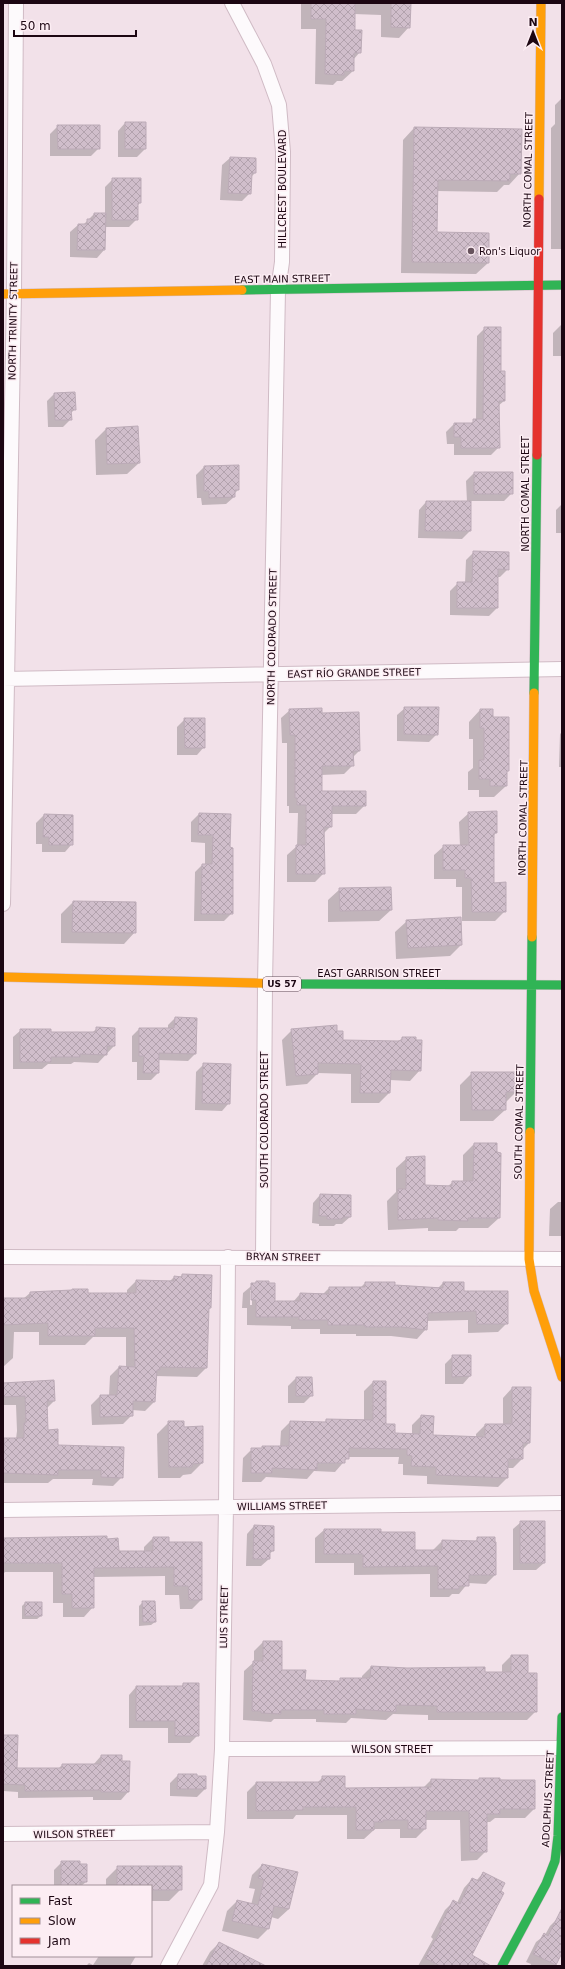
<svg xmlns="http://www.w3.org/2000/svg" width="565" height="1969" font-family="'DejaVu Sans',sans-serif">
  <style>
    .shadow { fill: #0003; fill-rule: evenodd }
    .building { fill: url(#building-cross-hatch); stroke: #bcabb7 }
    .lines { fill: none; stroke-linecap: round; stroke-linejoin: round }
    .street-casing { stroke: #d0bbc5; stroke-width: 16 }
    .fast-casing { stroke: #d0bbc5; stroke-width: 10 }
    .slow-casing { stroke: #d0bbc5; stroke-width: 10 }
    .jam-casing { stroke: #d0bbc5; stroke-width: 10 }
    .street { stroke: #fdfafc; stroke-width: 14 }
    .fast { stroke: #30b455; stroke-width: 9 }
    .slow { stroke: #ff9f0a; stroke-width: 9 }
    .jam { stroke: #e5322d; stroke-width: 9 }
    .poi-dot { fill: #67535d; stroke: #fcedf3; stroke-width: 1.5 }
    .labels { text-anchor: middle; dominant-baseline: central; stroke-width: 3; stroke-linejoin: round; paint-order: stroke }
    .shield { fill: #fcedf3; stroke: #5f4b56; stroke-width: 1 }
    .shield-label { font-size: 9px; font-weight: bold; fill: #1c0612 }
    .street-label { font-size: 10px; fill: #1c0612; stroke: #fcedf3 }
    .poi-label { font-size: 10px; fill: #1c0612; stroke: #fcedf3; text-anchor: start }
  </style>
  <defs>
    <pattern id="building-cross-hatch" width="8" height="8" patternUnits="userSpaceOnUse"><rect width="8" height="8" fill="#d0becb"/><path d="M0 0l8 8M0 8l8-8" fill="none" stroke="#b2a2ad"/></pattern>
  </defs>
  <rect width="100%" height="100%" fill="#f2e1e9"/>
  <path class="shadow" d="M301 3H410L409 27 399 38 381 37V15L354 14V31L360 52 353 60V71L342 81H337L333 85 315 84 316 29H301Z
    M562 98V249H551V128L555 124V105Z
    M125 123 145 149 137 157H118V131Z
    M58 126 99 148 91 156H50V134Z
    M414 128 520 173 509 185H504L497 192 436 191V233L488 263 476 274 401 273 403 140Z
    M230 158 255 159V173L251 177 250 193 242 201 220 200 222 165Z
    M113 179 140 203 137 206V219L129 227H105L104 250 97 258 70 257V232L78 225H83L94 214H105V187Z
    M561 325 562 356H553V333Z
    M485 328 500 372 504 401 498 406 499 447 491 455H454V444H447L446 432 454 424H470L476 420 477 336Z
    M54 394 75 409 70 414 71 419 63 427H48L47 401Z
    M106 429 139 463 127 474 96 475 95 440Z
    M238 466V490L234 494V497L226 504 202 505 201 498H197L196 475 204 467Z
    M474 473 512 493 504 501H470V531L462 539 418 538 419 510 426 502H467L466 481Z
    M562 504V533H556V510Z
    M474 552 508 569 500 577H497V608L489 616 450 615V591L458 583H465L466 560Z
    M405 708 437 734 429 742 397 741V715Z
    M290 710 321 714 358 713 359 751 352 758 353 765 344 774 321 775V792L365 805 356 814H331V826L323 834 324 873 315 882H287V855L297 846 298 813H289V806H287V743H282L281 718Z
    M480 710 492 718 508 771 506 773V786L494 797H479V790H468V772L473 768V739H469V722Z
    M185 719 204 747 197 755H177V727Z
    M562 732V767H559L560 734Z
    M469 813 496 833 493 836V884L505 911 495 921H462V887H456V879H434V855L444 846H460L459 822Z
    M199 814 230 815 229 848 232 913 224 921H194L195 872 202 865H205V843L191 842V822Z
    M44 815 72 844 65 852H42V844H36V823Z
    M340 889 391 910 379 921 328 922V900Z
    M73 902 135 903V932L124 944 61 943V914Z
    M407 921 461 945 450 956 396 959 395 932Z
    M175 1018 195 1054 188 1061 158 1060V1073L151 1080H137V1062H132V1036L139 1029H168V1025Z
    M97 1028 114 1046 98 1063 74 1062 71 1064H48L42 1069H13V1037L21 1030 50 1033H92Z
    M292 1030 336 1032 342 1041H399L402 1038 420 1070 410 1081 390 1080 389 1093 379 1103H351V1074L318 1073 307 1084 286 1086 282 1040Z
    M204 1064 229 1103 222 1111 195 1110 196 1072Z
    M472 1073H516V1092L505 1103V1110L493 1121H460V1085Z
    M474 1144 499 1218 488 1228H459L456 1231H428V1228L388 1230 387 1201 396 1192V1168L407 1158 424 1186H448L453 1182H463V1155Z
    M320 1195 350 1217 342 1224H336L334 1226H319V1224L312 1223 313 1203Z
    M558 1202H562V1236H549L550 1209Z
    M182 1275 210 1308 208 1310 206 1368 197 1377 155 1376 154 1402 145 1411 132 1410V1415L123 1424 92 1425 91 1405 100 1396H109L110 1376 119 1367 126 1368V1337H93L85 1345H39V1332H14L13 1358 3 1367V1299H23L30 1293 127 1294V1290L136 1281 169 1282 174 1277 179 1278Z
    M256 1282 274 1302H293L300 1294 322 1295 329 1288H360L365 1283 438 1288 443 1283 463 1292 507 1323 498 1332 468 1333V1320L426 1321V1329L417 1339 391 1336H356V1334H320V1329H291V1326L247 1325V1308H242L243 1293ZM250 1290H252V1305H250Z
    M453 1356 470 1376 463 1384H445V1364Z
    M296 1378 312 1395 304 1403H288V1386Z
    M53 1381 54 1401 47 1408V1431L57 1446 122 1477 113 1486 92 1485 93 1479H53L48 1483H3V1440L16 1439 17 1431 16 1405H3V1383Z
    M373 1382 385 1425 394 1434 412 1435V1425L421 1416 432 1436 476 1437V1434L485 1425H503V1398L512 1388 529 1443 522 1450V1459L513 1468H507V1478L498 1487 427 1484V1476L403 1475V1464H398L399 1457H348L335 1472 314 1471 307 1479 266 1477 261 1482H242L243 1458 252 1449 280 1447 281 1431 290 1422 324 1423 326 1420 364 1421V1391Z
    M169 1422 183 1428 202 1463 191 1474 183 1475 180 1478H158L157 1434Z
    M521 1522 544 1563 536 1570H513V1529Z
    M254 1526 273 1551 269 1554V1559L261 1566H246L247 1534Z
    M324 1530 380 1533 414 1551 433 1550 442 1541 474 1542 478 1538 494 1543 495 1575 486 1584 468 1583 459 1594H452L449 1597H430V1574L354 1575V1563H315V1538Z
    M3 1538 106 1540 118 1552H144V1547L153 1538 168 1543 201 1600 192 1609H180L179 1595H165V1576L93 1577V1607L84 1617H63V1603H53V1572H5L3 1574Z
    M143 1602 155 1622 151 1625 139 1626V1606Z
    M25 1603 41 1616 37 1619H22V1606Z
    M263 1642 281 1671 304 1681 339 1682 341 1679H362V1676L371 1667 502 1673V1665L511 1656 536 1711 527 1720H428V1715L393 1714 386 1720 351 1718 346 1723 316 1722V1719H274L271 1722 243 1720 244 1671 254 1662V1651Z
    M183 1684 198 1735 190 1743H168V1728H129V1695L136 1687H181Z
    M3 1736 16 1769H58L62 1765H93L101 1756 128 1792 121 1800H93V1797L18 1798V1792L3 1791Z
    M178 1775 205 1777V1789L197 1797 170 1796V1783Z
    M323 1777 344 1789 423 1788 431 1780 478 1781 480 1779 534 1781V1809L525 1818H495L490 1822H486V1851L477 1860 461 1861 460 1820H425V1829L416 1838H400V1829H375L364 1839H347V1815H296L293 1819H247V1792L256 1783H317Z
    M62 1862 86 1882 81 1886H54V1870Z
    M262 1865 289 1909 278 1919 271 1917 268 1929 258 1939 222 1931 227 1911 237 1901 251 1905 255 1889 249 1888 252 1875Z
    M118 1867 181 1889 169 1901H151V1886H106V1879Z
    M483 1873 471 1956 474 1966H418L433 1939 431 1937 445 1910 453 1902 457 1903 464 1888 472 1879 476 1881Z
    M558 1918 562 1920V1951L554 1966H530L531 1964 526 1962 536 1942 545 1935 550 1926Z
    M219 1943 250 1966H202L210 1952Z
    M99 1956H136L130 1966H86L89 1963 93 1965Z"/>
  <path class="building" d="M311 3H355V30H362L361 53H354V71H344V75L325 74 326 19H311Z
    M391 3H411L410 28 391 27Z
    M125 122H146V149H125Z
    M57 125H100V149H58Z
    M414 127 522 129 521 174H510V181L438 180 437 232 489 233V263L412 262Z
    M230 157 256 158V173H252L251 194 228 193Z
    M112 178H141V203H138V220H112Z
    M94 213H106L105 250H77L78 224H87V219H94Z
    M484 327H501V371H505V401H499L500 448H461V437H454V423H473V419H483Z
    M75 392 76 410H71L72 420H55L54 393Z
    M138 426 140 463 107 464 106 428Z
    M239 465V490H235V497L209 498V491H204V466Z
    M474 472H513V494H474Z
    M426 501H471V531H425Z
    M473 551 509 552V570L498 569V608H457V582H472Z
    M404 707H439L438 735 404 734Z
    M322 708V713L359 712 360 751H353L354 766H322V791H366V806H332V827H324L325 874H296V845H306V805H297V798H295V735H290L289 709Z
    M480 709H493V717H509V771H507V786H490V779H479V760H484V728H480Z
    M184 718H205V748H185Z
    M497 811V833H494V883L506 882V912H472L471 878H465V870H443V845H469L468 812Z
    M199 813 231 814 230 847 233 848V914H201L202 864H212L213 835H198Z
    M44 814 73 815V845H49V837H43Z
    M391 887 392 910 340 911 339 888Z
    M73 901 136 902V933L72 932Z
    M461 917 462 945 408 948 406 920Z
    M175 1017 197 1018 196 1054 159 1053V1073H143L144 1056H139V1028H174Z
    M337 1025V1031H343V1040L398 1041 402 1040V1037H416V1040H422L421 1071 391 1070 390 1093H360L361 1064 318 1063V1074L296 1076 291 1029Z
    M96 1027 115 1028V1046H107V1055L80 1054V1057H51V1062H20V1029H51V1032H96Z
    M203 1063 231 1064 230 1104 202 1103Z
    M471 1072H517V1092H506V1110H472Z
    M474 1143H497V1152L501 1153 500 1218H468V1221L438 1220V1218L398 1220V1189H406V1157L425 1156V1185L452 1186V1181H473Z
    M320 1194 351 1195V1217H343L342 1219H327V1216H319Z
    M182 1274 212 1275 211 1308H209L207 1368 160 1367V1370H157L155 1402 133 1401V1416L100 1417V1395H117L119 1366 135 1367 134 1328H95V1336H48V1323L3 1325V1298H30V1292L72 1290V1289H88V1293H136V1280L174 1281V1276L182 1277Z
    M256 1281H269V1283H275V1301H300V1293L329 1294V1287H365V1282H395V1285L443 1288V1282H464V1291H508V1324H477L476 1311 428 1313 427 1330 401 1327H365V1325H328V1320H299V1317H256V1300H251V1283H256Z
    M452 1355H471V1376L452 1377Z
    M296 1377H312L313 1396H296Z
    M54 1380 55 1401H47L48 1430 58 1429V1445L124 1447 123 1478 101 1477V1470H58V1475L3 1473 4 1438H24V1423H26L25 1396 3 1397V1383Z
    M373 1381H386V1424H395V1433L420 1434 421 1415 434 1416 433 1435 485 1437V1424H512V1387H531L530 1443H523V1459H508V1478L436 1475V1467L411 1466 412 1456 407 1455V1449L349 1448V1459H345V1463H317V1470L272 1468V1473H251V1448H262V1446H289L290 1421 326 1422V1419L373 1420Z
    M168 1421H184V1427L203 1426V1463L192 1464V1467H169Z
    M520 1521H545V1563H520Z
    M254 1525 274 1526V1551H270V1559H253Z
    M324 1529H381V1532H415V1550H442V1540L477 1541V1537H495V1542H496V1575H469V1586H459V1589H438V1566L363 1567V1554H324Z
    M107 1536V1539L118 1538 119 1551H153V1537H169V1542H202V1600H189L188 1586H174V1567L94 1568V1608H72V1594H62V1563H3V1538Z
    M142 1601H155L156 1622H143Z
    M25 1602H42V1616H25Z
    M263 1641H282V1670H306L305 1680 340 1681V1678H370L371 1666 407 1668 485 1667V1672H511V1655H528V1673H537V1712H437V1706L396 1705V1712L356 1709V1714H324V1710H281V1714L261 1713V1711H252L253 1661H263Z
    M183 1683H199V1736H175V1721H136V1686H183Z
    M3 1735H18L17 1768H62V1764H101V1755H122V1761H130L129 1792H101V1790L25 1791V1785L3 1784Z
    M178 1774H197V1776H206V1789H177Z
    M322 1776H345V1788L431 1787V1779L479 1780V1778H500V1780H535V1809H500V1814H487V1852H470L469 1811H426V1829H408V1820H383V1822H374V1830H356V1807H303V1810L256 1811V1782H322Z
    M61 1861H80V1864H87V1882H80V1886H61Z
    M262 1864 298 1872 289 1909 274 1906 269 1929 232 1921 237 1900 258 1905 264 1880 258 1878Z
    M117 1866H182V1890H151V1886H117Z
    M483 1872 505 1883 501 1891 504 1893 472 1955 491 1966H440L425 1958 441 1930 439 1929 453 1900 460 1904 472 1878 479 1881Z
    M562 1908V1953L556 1965 533 1954 544 1933 548 1936Z
    M219 1942 266 1966H206Z"/>
  <g class="lines">
    <defs>
      <path id="street" d="M232 3 264 64 279 105 283 152 282 262 278 290 265 984 263 1257
        M3 679 562 669
        M3 904 14 293 16 3
        M3 1257 562 1259
        M3 1510 562 1503
        M222 1749 562 1748
        M3 1834 217 1832
        M168 1966 211 1885 217 1832 222 1749 226 1507 228 1257"/>
      <path id="fast" d="M242 290 562 285
        M534 693 537 455
        M293 984 562 985
        M530 1132 532 937
        M502 1966 546 1884 555 1861 558 1836 562 1717"/>
      <path id="slow" d="M539 199 541 3
        M3 294 242 290
        M532 937 534 693
        M3 977 293 984
        M530 1132 529 1259 534 1291 562 1377"/>
      <path id="jam" d="M537 455 539 199"/>
    </defs>
    <use href="#street" class="street-casing"/>
    <use href="#fast" class="fast-casing"/>
    <use href="#slow" class="slow-casing"/>
    <use href="#jam" class="jam-casing"/>
    <use href="#street" class="street"/>
    <use href="#fast" class="fast"/>
    <use href="#slow" class="slow"/>
    <use href="#jam" class="jam"/>
  </g>
  <circle class="poi-dot" cx="471" cy="251" r="4"/>
  <g class="labels">
    <rect class="shield" x="263" y="977" width="38" height="14" rx="3"/>
    <g class="shield-label">
      <text x="282" y="984">US 57</text>
    </g>
    <g class="street-label">
      <text transform="translate(528 170) rotate(-89)">NORTH COMAL STREET</text>
      <text transform="translate(282 189) rotate(-90)">HILLCREST BOULEVARD</text>
      <text transform="translate(282 279) rotate(-1)">EAST MAIN STREET</text>
      <text transform="translate(13 321) rotate(-89)">NORTH TRINITY STREET</text>
      <text transform="translate(525 494) rotate(-90)">NORTH COMAL STREET</text>
      <text transform="translate(272 637) rotate(-89)">NORTH COLORADO STREET</text>
      <text transform="translate(354 673) rotate(-1)">EAST RÍO GRANDE STREET</text>
      <text transform="translate(523 818) rotate(-89)">NORTH COMAL STREET</text>
      <text x="379" y="973">EAST GARRISON STREET</text>
      <text transform="translate(264 1120) rotate(-90)">SOUTH COLORADO STREET</text>
      <text transform="translate(519 1122) rotate(-89)">SOUTH COMAL STREET</text>
      <text transform="translate(283 1257) rotate(1)">BRYAN STREET</text>
      <text transform="translate(282 1506) rotate(-1)">WILLIAMS STREET</text>
      <text transform="translate(224 1617) rotate(-89)">LUIS STREET</text>
      <text x="392" y="1749">WILSON STREET</text>
      <text transform="translate(548 1799) rotate(-87)">ADOLPHUS STREET</text>
      <text transform="translate(74 1834) rotate(-1)">WILSON STREET</text>
    </g>
    <g class="poi-label">
      <text x="479" y="251">Ron's Liquor</text>
    </g>
  </g>
  <rect width="565" height="1969" fill="none" stroke="#1c0612" stroke-width="8"/>
  <rect x="12" y="1885" width="140" height="72" fill="#fcedf3" stroke="#a29199"/>
  <rect x="20" y="1898" width="20" height="6" fill="#30b455" stroke="#a29199"/>
  <text x="48" y="1905" font-size="12" fill="#1c0612">Fast</text>
  <rect x="20" y="1918" width="20" height="6" fill="#ff9f0a" stroke="#a29199"/>
  <text x="48" y="1925" font-size="12" fill="#1c0612">Slow</text>
  <rect x="20" y="1938" width="20" height="6" fill="#e5322d" stroke="#a29199"/>
  <text x="48" y="1945" font-size="12" fill="#1c0612">Jam</text>
  <g transform="translate(533 32)" stroke="#fcedf3" stroke-width="3" paint-order="stroke">
  <path d="M0-3L7 15L0 10L-7 15Z" fill="#1c0612"/>
  <text y="-6" font-size="11" font-weight="bold" text-anchor="middle" fill="#1c0612">N</text>
  </g>
  <path d="M14 30v6h122v-6" fill="none" stroke="#1c0612" stroke-width="2"/>
  <text x="20" y="30" font-size="12" fill="#1c0612" stroke="#fcedf3" stroke-width="3" paint-order="stroke">50 m</text>
</svg>
